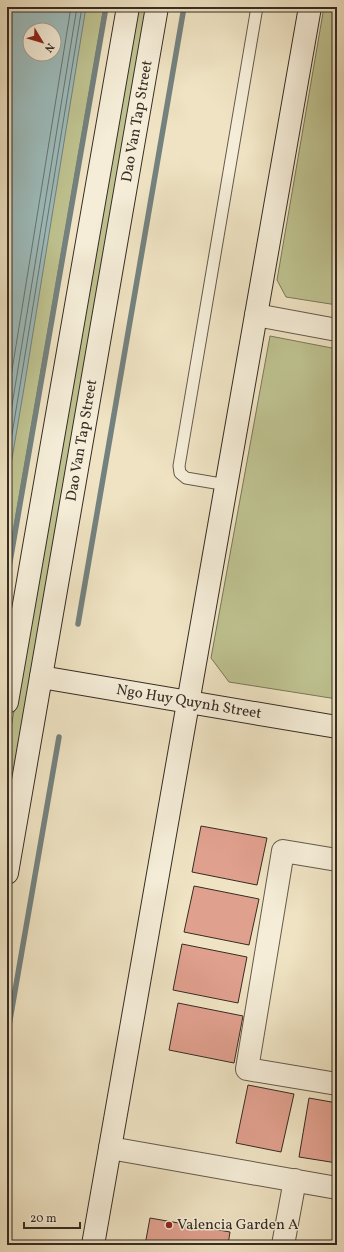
<svg xmlns="http://www.w3.org/2000/svg" width="344" height="1252" font-family="Vollkorn,serif">
  <style>
    .green { fill: #bec290; stroke: #7a775a; fill-rule: evenodd }
    .water { fill: #9dbcbc; stroke: #74827f; fill-rule: evenodd }
    .lines { fill: none; stroke-linecap: round; stroke-linejoin: round }
    .shore { stroke: #6a7470; stroke-width: 1 }
    .stream { stroke: #74827f; stroke-width: 5.5 }
    .building { fill: #e0a08e; stroke: #362c24 }
    .lane-casing { stroke: #645a4c; stroke-width: 13 }
    .street-casing { stroke: #645a4c; stroke-width: 24 }
    .secondary-casing { stroke: #362c24; stroke-width: 24 }
    .lane { stroke: #f5edd8; stroke-width: 11 }
    .street { stroke: #f5edd8; stroke-width: 22 }
    .secondary { stroke: #f5edd8; stroke-width: 22 }
    .poi-dot { fill: #8f2418; stroke: #f5edd8; stroke-width: 1.5 }
    .labels { text-anchor: middle; dominant-baseline: central; stroke-width: 3; stroke-linejoin: round; paint-order: stroke }
    .street-label { font-size: 15px; fill: #362c24; stroke: #f5edd8 }
    .poi-label { font-size: 15px; fill: #362c24; stroke: #f5edd8; text-anchor: start }
  </style>
  <rect width="100%" height="100%" fill="#efe3c3"/>
  <filter id="stains"><feTurbulence type="fractalNoise" baseFrequency=".005" numOctaves="4"/><feColorMatrix values="0 0 0 0 .2 0 0 0 0 .09 0 0 0 0 .02 0 0 0 .5 -.17"/></filter>
  <radialGradient id="worn" r=".72"><stop offset=".6" stop-color="#630" stop-opacity="0"/><stop offset="1" stop-color="#630" stop-opacity=".3"/></radialGradient>
  <path class="green" d="M7 7H104L7 567ZM30 30H54V54H30Z
    M136 7H149L7 823V751Z
    M324 7H337V305L286 297 277 280Z
    M270 336 337 349V699L229 682 211 658Z"/>
  <path class="water" d="M7 7H86L24 388 7 488ZM30 30H54V54H30Z"/>
  <g class="lines">
    <path class="shore" d="M7 401 71 7
      M7 436 77 7
      M7 465 82 7"/>
    <path class="stream" d="M7 579 106 7
      M78 624 184 7
      M7 1037 59 737"/>
  </g>
  <path class="building" d="M201 826 267 838 257 885 192 872Z
    M194 886 259 899 249 945 184 932Z
    M182 944 247 957 238 1003 173 990Z
    M178 1003 243 1016 234 1063 169 1050Z
    M248 1085 294 1094 281 1152 236 1143Z
    M309 1098 337 1103V1163L299 1157Z
    M150 1218 230 1232 228 1245H145Z"/>
  <g class="lines">
    <defs>
      <path id="lane" d="M227 485 186 478 180 473 179 466 257 7"/>
      <path id="street" d="M256 315 337 330
        M337 860 283 851 247 1069 337 1084
        M110 1148 337 1188
        M283 1245 295 1180"/>
      <g id="secondary">
        <path id="s1" d="M41 677 337 727"/>
        <path d="M7 702 128 7"/>
        <path id="s2" d="M7 873 157 7"/>
        <path d="M93 1245 310 7"/>
      </g>
    </defs>
    <use href="#lane" class="lane-casing"/>
    <use href="#street" class="street-casing"/>
    <use href="#secondary" class="secondary-casing"/>
    <use href="#lane" class="lane"/>
    <use href="#street" class="street"/>
    <use href="#secondary" class="secondary"/>
  </g>
  <circle class="poi-dot" cx="169" cy="1225" r="4"/>
  <g class="labels">
    <g class="street-label">
      <text stroke="none"><textPath href="#s2" startOffset="763">Dao Van Tap Street</textPath></text>
      <text stroke="none"><textPath href="#s2" startOffset="439">Dao Van Tap Street</textPath></text>
      <text stroke="none"><textPath href="#s1" startOffset="150">Ngo Huy Quynh Street</textPath></text>
    </g>
    <g class="poi-label">
      <text x="177" y="1225">Valencia Garden A</text>
    </g>
  </g>
  <rect width="344" height="1252" fill="none" stroke="#efe3c3" stroke-width="24"/>
  <rect x="8" y="8" width="328" height="1236" fill="none" stroke="#362c24" stroke-width="2"/>
  <rect x="12" y="12" width="320" height="1228" fill="none" stroke="#362c24"/>
  <g transform="translate(42 42) rotate(128)"><circle r="19" fill="#f5edd8" stroke="#a9a090"/>
  <path d="M0-3L7 15L0 10L-7 15Z" fill="#8f2418"/>
  <text y="-6" font-size="11" font-weight="bold" text-anchor="middle" fill="#362c24">N</text>
  </g>
  <path d="M24 1222v6h56v-6" fill="none" stroke="#362c24" stroke-width="2"/>
  <text x="30" y="1222" font-size="12" fill="#362c24" stroke="#f5edd8" stroke-width="3" paint-order="stroke">20 m</text>
  <rect width="100%" height="100%" filter="url(#stains)"/>
  <rect width="100%" height="100%" fill="url(#worn)"/>
</svg>
